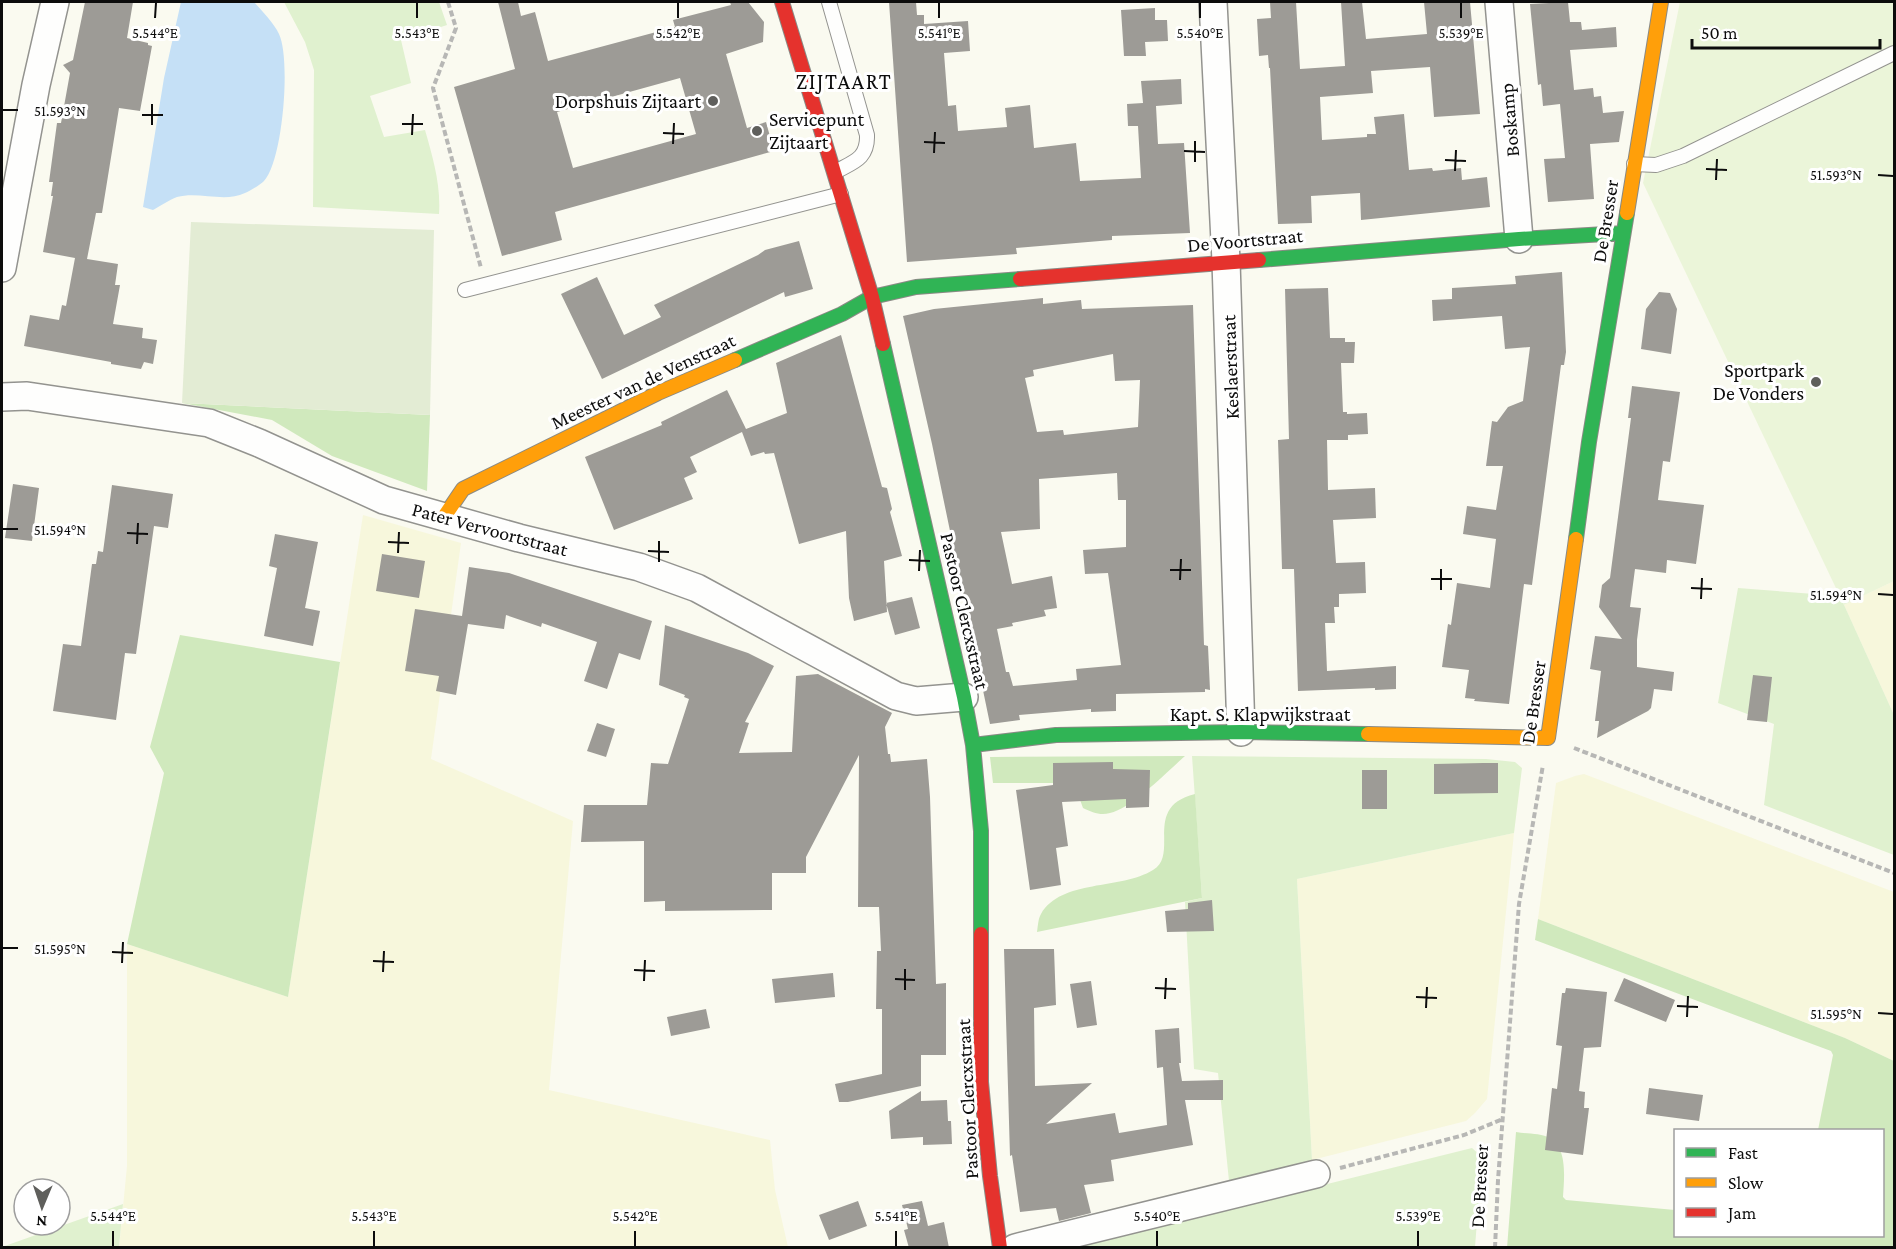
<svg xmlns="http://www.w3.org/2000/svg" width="1896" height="1249" font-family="'Crimson Pro',serif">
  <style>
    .farmland { fill: #f7f7dc }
    .green { fill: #e0f1cf }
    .forest { fill: #d0e9bd }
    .cemetery { fill: #e3ecd4 }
    .pitch { fill: #ebf5d9 }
    .water { fill: #c5e0f6 }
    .building { fill: #9d9b96; fill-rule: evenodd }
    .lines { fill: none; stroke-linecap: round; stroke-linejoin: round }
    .lane-casing { stroke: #93938f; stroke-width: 16 }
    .street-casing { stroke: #93938f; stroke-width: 30 }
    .fast-casing { stroke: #8a8a85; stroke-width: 16 }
    .slow-casing { stroke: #8a8a85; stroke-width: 16 }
    .jam-casing { stroke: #8a8a85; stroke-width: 16 }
    .path { stroke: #b7b7b5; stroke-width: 4; stroke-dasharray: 6 3; stroke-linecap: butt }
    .lane { stroke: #fefefd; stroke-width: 14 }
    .street { stroke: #fefefd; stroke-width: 27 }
    .fast { stroke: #30b455; stroke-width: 14 }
    .slow { stroke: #ff9f0a; stroke-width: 14 }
    .jam { stroke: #e5322d; stroke-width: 14 }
    .ticks { fill: none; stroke: #0c0c0c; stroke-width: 2 }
    .poi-dot { fill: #5f5f5c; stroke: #fff; stroke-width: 2 }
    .labels { text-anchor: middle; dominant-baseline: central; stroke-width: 6; stroke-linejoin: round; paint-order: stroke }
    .poi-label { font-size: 20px; fill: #0c0c0c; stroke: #fff; text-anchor: end }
    .street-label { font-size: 20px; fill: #0c0c0c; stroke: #fff }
    .quarter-label { font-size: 22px; letter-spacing: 1.5px; fill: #0c0c0c; stroke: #fff }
    .ticks-label { font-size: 15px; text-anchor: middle; fill: #0c0c0c; stroke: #fff; stroke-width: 6; stroke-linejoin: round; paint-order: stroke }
  </style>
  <rect width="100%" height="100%" fill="#fafaf0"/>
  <path class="farmland" d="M363 515 461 543 431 759 573 821 549 1090 770 1140 775 1190 788 1247 119 1248 127 1166V944L288 997Z
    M1894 581V715L1844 605Z
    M1584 774 1894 892V1061L1845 1038 1538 919 1556 783 1575 776Z
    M1514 833 1487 1099 1475 1113 1466 1121 1312 1160 1297 879Z"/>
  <path class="green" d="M284 2H439L447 25 401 40 411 83 370 96 384 137 425 130C433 158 441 185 439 214L313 207 314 70 305 42Z
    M1738 588 1840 596 1894 715V855L1764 805 1774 724 1718 703Z
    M1192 756 1486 759 1515 762 1522 768 1514 833 1297 879 1312 1160 1229 1181 1218 1073 1194 1069 1185 902 1202 898Z
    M1472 1148 1482 1157 1475 1247 1070 1248Z
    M123 1204 119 1247H2Z"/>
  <path class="forest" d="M182 403 430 415 427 491 332 456 272 420Z
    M180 635 340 662 288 997 127 944 164 773 150 747Z
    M1185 756C1167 772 1132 808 1110 813 1100 816 1092 812 1083 808L1079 797 1058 783H993L990 757Z
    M1195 794 1202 898 1037 932C1038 926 1038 919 1041 914 1061 879 1121 890 1153 870 1180 854 1142 807 1195 794Z
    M1538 919 1845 1038 1894 1061V1247L1507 1248 1516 1132C1526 1134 1541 1133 1550 1138 1568 1149 1564 1179 1563 1197L1566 1200 1675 1210 1676 1236H1882V1130H1818L1833 1055 1831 1051 1535 940Z"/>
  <path class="cemetery" d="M191 222 434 230 430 415 182 403Z"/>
  <path class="pitch" d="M1680 2H1894V581L1844 605 1643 183Z"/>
  <path class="water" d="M181 2H254C262 11 274 23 279 34 291 59 283 161 264 181 260 185 250 191 245 193 224 203 199 191 177 197 169 200 160 206 153 210L143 207 164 78Z"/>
  <path class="building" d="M85 2H133L127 38 148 43V45L152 46 140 111 119 108 102 213H96L87 259 118 264 115 285H120L113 324 143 328 142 338 157 340 153 364 144 362 141 369 111 364V362L24 346 30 315 59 320 62 305 66 306 75 258 43 252 53 196H51L53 182H49L57 123H61L70 73 63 65 73 60Z
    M498 2H518L521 16 535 12 548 61 675 27 673 20 731 5 730 2H748L764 22 763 42 726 54 747 128 766 122 774 151 555 212 562 240 502 256 454 87 515 69ZM680 78 696 134 573 168 557 112Z
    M889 2H916L917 15H924V24L968 21 970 51 944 53 948 106 956 105 958 131 1007 127 1005 108 1030 105 1034 148 1076 143 1080 181 1141 178 1138 126H1128L1127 104 1143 103 1141 81 1181 79 1182 104 1156 106 1158 144 1184 143 1190 233 1112 236V240L1016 248 1017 254 907 262Z
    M1270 2H1296L1300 69 1345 66 1341 2H1362L1366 39 1427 34 1424 2H1470L1480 114 1434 117 1430 67 1371 71 1373 93 1320 97 1322 140 1367 137V134H1376L1374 117 1404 114 1409 170 1432 168 1433 171 1461 168 1462 180 1487 177 1490 207 1361 220 1360 193 1311 196 1312 223 1278 224 1270 68H1269L1268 55 1259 56 1257 19 1271 18Z
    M1568 2 1570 22H1581L1582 30 1616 27 1617 47 1570 50 1574 90 1593 88 1594 97 1601 96 1603 113 1624 111 1619 142 1590 144 1594 199 1548 202 1544 159 1565 158 1560 104 1543 106 1541 84 1538 85 1530 4Z
    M1155 8V20H1167L1168 41 1145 42 1146 56H1124L1121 10Z
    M799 241 813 289 785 297 784 292 602 379 561 294 597 277 624 335 661 317 654 305 758 255 765 250Z
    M1562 272 1566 352 1564 365H1561L1532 585 1524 584 1509 704 1474 701 1475 699 1465 698 1469 670 1442 667 1448 624 1451 625 1457 583 1490 588 1496 539 1463 534 1467 506 1496 510 1503 466H1486L1492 421 1497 422 1508 407 1523 401 1530 347 1505 349 1502 316 1433 321 1432 300 1452 299V288L1516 284 1515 276Z
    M1328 288 1330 338H1345V342H1355L1354 363H1341L1343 412H1347V414L1367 413 1368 434 1348 435V440H1327L1328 490 1375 488 1376 518 1333 520 1336 563 1365 562 1366 593 1339 594V607H1334L1335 623H1325L1327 671 1396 666V689L1375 690V688L1298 691 1294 569H1282L1280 502 1278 440 1289 439 1285 289Z
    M1659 292 1670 293 1677 309 1671 354 1641 349 1646 309Z
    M1043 298V304L1081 300 1082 309 1193 305 1204 645 1208 646 1210 690 1205 689V692L1116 694V711L1091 712V709L1019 715 1020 720 990 724 932 444 903 316 934 309ZM1113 354 1115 381 1140 380 1138 427 1064 435 1063 430 1037 432 1025 378 1034 376 1033 370ZM1117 473 1118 500H1126V547L1083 550 1085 574 1108 573 1121 665 1076 669 1077 680 1013 686 1009 672H1006L997 629 1013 626 1012 623 1046 616 1044 610 1057 608 1052 576 1012 584 1001 532 1040 529 1039 479Z
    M841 335 882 487 887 488 892 509 890 512 902 556 884 561 887 612 854 621 849 598 846 531 799 544 774 453 765 454 764 452 751 456 742 432 690 457 697 472 684 478 693 499 614 530 585 457 662 425 661 422 727 390 746 429 787 413 776 363Z
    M1632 386 1680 392 1670 462 1663 461 1658 500 1704 505 1696 564 1667 560 1666 573 1635 569 1630 607 1641 608 1637 640V667L1674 672 1672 691 1654 689 1651 708 1648 711 1597 738 1599 721H1595L1601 671 1590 669 1595 636 1622 639 1599 607 1602 585 1610 578 1631 418H1628Z
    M13 484 39 488 32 541 5 538Z
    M112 485 173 494 168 528 154 526 136 654 125 653 116 720 53 711 63 644 81 646 92 564H96L98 551 103 552Z
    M275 534 318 542 305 608 320 611 313 646 264 636 277 568 269 566Z
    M382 554 425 561 419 598 376 591Z
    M469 567 509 573 652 621 640 660 619 653 607 689 584 681 597 642 542 623 541 627 506 615 504 629 468 624 456 695 436 691 439 676 405 671 415 609 462 616Z
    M912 597 920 628 895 635 886 603Z
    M665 625 748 653 774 666 745 722 749 723 739 753 792 752 796 676 818 674 892 713 885 727 888 754H890L891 762 927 759 930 797 936 984 946 983V1055H921V1086L848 1102H839L835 1084 882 1074V1009H876L877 951H881L879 907H858L859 755 806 857V873H772V910L665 911V901L644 902V841L581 842 584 805H647L651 763 668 764 689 699 684 697 685 695 659 685Z
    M1753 675 1772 677 1767 722 1747 720Z
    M597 723 615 729 606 757 587 751Z
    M1113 762V769L1150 770 1149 807 1126 808V799L1062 802 1068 846 1056 848 1061 885 1030 890 1016 790 1053 785V763Z
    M1483 763H1498V793L1434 794V764Z
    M1362 770H1387V809H1362Z
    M1212 900 1214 931 1167 932 1165 911 1188 909V903Z
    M1004 949H1054L1056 1005 1034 1008 1035 1086 1092 1083 1046 1124 1115 1113 1119 1133 1167 1125 1163 1067 1157 1068 1155 1030 1179 1028 1181 1063H1179L1182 1081 1223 1080V1100H1185L1193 1145 1111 1160 1114 1181 1084 1185 1091 1213 1059 1221 1056 1208 1020 1212 1012 1155 1010 1156Z
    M833 973 835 997 775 1003 772 979Z
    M1624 978 1675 1000 1666 1022 1614 1001Z
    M1091 981 1097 1025 1077 1028 1070 984Z
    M1566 988 1607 992 1601 1047 1584 1048 1579 1091 1585 1092 1584 1108H1589L1583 1155 1545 1150 1552 1088 1557 1089 1562 1046 1556 1045 1562 993H1565Z
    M706 1009 710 1028 671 1036 667 1017Z
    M1649 1088 1703 1095 1699 1121 1646 1114Z
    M921 1091V1101L947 1100 948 1121H951L952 1144 923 1145V1137L891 1139 889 1111Z
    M858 1201 867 1226 829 1240 819 1215Z
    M922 1201 928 1226 944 1222 949 1248H909L904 1230 908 1229 902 1205Z"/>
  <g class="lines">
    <defs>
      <path id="lane" d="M829 2 867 135C868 159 853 162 835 172
        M1634 164 1656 165 1683 156 1894 53
        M465 290 841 194"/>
      <path id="street" d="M1213 2 1226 261 1241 732
        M1499 2 1519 239
        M2 268 36 85 55 2
        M2 397 27 396 209 423 259 443 384 500 519 538 639 567 697 588 896 696 916 701 964 697
        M1015 1248 1316 1174"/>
      <path id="fast" d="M1259 260 1519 239 1623 233
        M883 344 964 697 973 745 981 831V934
        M735 360 842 314 872 297 916 287 1020 279
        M1576 539 1589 442 1627 213
        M973 745 1056 735 1241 732 1368 734"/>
      <path id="slow" d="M1627 213 1661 2
        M444 517 463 489 658 393 735 360
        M1368 734 1548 738 1576 539"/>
      <path id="jam" d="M782 2 872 297 883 344
        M1020 279 1259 260
        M981 934V1082L990 1176 1000 1248"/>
    </defs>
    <use href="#lane" class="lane-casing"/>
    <use href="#street" class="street-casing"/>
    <use href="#fast" class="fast-casing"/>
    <use href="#slow" class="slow-casing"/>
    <use href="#jam" class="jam-casing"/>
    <path class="path" d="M448 2 456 28 433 88 481 268
      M1574 748 1894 873
      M1340 1168 1464 1135 1503 1119
      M1495 1248 1498 1180 1519 904 1543 765"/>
    <use href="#lane" class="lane"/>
    <use href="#street" class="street"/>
    <use href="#fast" class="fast"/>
    <use href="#slow" class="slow"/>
    <use href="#jam" class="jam"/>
  </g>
  <path class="ticks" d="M155 18 156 3M417 18V3M678 18V3M939 18V3M1200 18V3M1461 18V3M3 110H18M142 115H163M402 124H423M152 125V104M663 133 684 134M412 135 413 114M924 142 945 143M673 144 674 123M1184 151 1205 152M934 153 935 132M1445 160 1466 161M1195 162V141M1706 169 1727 170M1455 171 1456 150M1878 175 1893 176M1716 180 1717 159M3 529H18M127 533 148 534M388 542 409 543M137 544 138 523M648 551 669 552M398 553 399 532M909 560 930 561M659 562V541M1170 570H1191M919 571 920 550M1431 579H1452M1180 580 1181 559M1691 588 1712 589M1441 590V569M1878 594 1893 595M1701 599 1702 578M3 948H18M112 952 133 953M373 961 394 962M122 963 123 942M634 970 655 971M383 972 384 951M895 979 915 980M644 981 645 960M1155 988 1176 989M905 990V969M1416 997 1437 998M1165 999 1166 978M1677 1006 1698 1007M1426 1008 1427 987M1878 1013 1893 1014M1687 1017 1688 996M113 1246V1231M374 1246V1231M635 1246V1231M896 1246V1231M1157 1246V1231M1418 1246V1231"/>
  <g class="poi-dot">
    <circle cx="713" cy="101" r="6"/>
    <circle cx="757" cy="131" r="6"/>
    <circle cx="1816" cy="382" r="6"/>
  </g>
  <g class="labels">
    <g class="poi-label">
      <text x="701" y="101">Dorpshuis Zijtaart</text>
      <text x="769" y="119" text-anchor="start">Servicepunt<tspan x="769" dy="23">Zijtaart</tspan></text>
      <text x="1804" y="370">Sportpark<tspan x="1804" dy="23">De Vonders</tspan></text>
    </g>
    <g class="street-label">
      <text transform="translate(1509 120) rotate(-95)">Boskamp</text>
      <text transform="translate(1605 221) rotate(-81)">De Bresser</text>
      <text transform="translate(1245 240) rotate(-5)">De Voortstraat</text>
      <text transform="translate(1230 367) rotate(-92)">Keslaerstraat</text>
      <text transform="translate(643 381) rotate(-25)">Meester van de Venstraat</text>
      <text transform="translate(490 529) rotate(15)">Pater Vervoortstraat</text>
      <text transform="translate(965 611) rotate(77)">Pastoor Clercxstraat</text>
      <text transform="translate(1533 702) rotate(-82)">De Bresser</text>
      <text x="1260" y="714">Kapt. S. Klapwijkstraat</text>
      <text transform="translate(967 1099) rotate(-93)">Pastoor Clercxstraat</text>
      <text transform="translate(1479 1186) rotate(-87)">De Bresser</text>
    </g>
    <g class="quarter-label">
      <text x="844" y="81">ZIJTAART</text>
    </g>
  </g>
  <g class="ticks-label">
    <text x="155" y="38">5.544°E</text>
    <text x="417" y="38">5.543°E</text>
    <text x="678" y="38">5.542°E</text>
    <text x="939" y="38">5.541°E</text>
    <text x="1200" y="38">5.540°E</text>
    <text x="1461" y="38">5.539°E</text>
    <text x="60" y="116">51.593°N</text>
    <text x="1836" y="180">51.593°N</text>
    <text x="60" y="535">51.594°N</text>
    <text x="1836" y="600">51.594°N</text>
    <text x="60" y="954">51.595°N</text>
    <text x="1836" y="1019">51.595°N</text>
    <text x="113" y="1221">5.544°E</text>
    <text x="374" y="1221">5.543°E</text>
    <text x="635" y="1221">5.542°E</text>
    <text x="896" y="1221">5.541°E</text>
    <text x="1157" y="1221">5.540°E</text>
    <text x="1418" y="1221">5.539°E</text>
  </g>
  <rect width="1896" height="1249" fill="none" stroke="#0c0c0c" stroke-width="6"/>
  <rect x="1674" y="1129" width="210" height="108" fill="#ffffff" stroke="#9e9e9e" stroke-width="1.5"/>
  <rect x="1686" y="1148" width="30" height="9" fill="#30b455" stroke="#9e9e9e" stroke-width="1.5"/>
  <text x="1728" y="1159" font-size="18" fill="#0c0c0c">Fast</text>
  <rect x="1686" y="1178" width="30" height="9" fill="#ff9f0a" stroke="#9e9e9e" stroke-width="1.5"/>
  <text x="1728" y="1189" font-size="18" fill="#0c0c0c">Slow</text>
  <rect x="1686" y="1208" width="30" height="9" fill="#e5322d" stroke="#9e9e9e" stroke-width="1.5"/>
  <text x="1728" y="1219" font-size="18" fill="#0c0c0c">Jam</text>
  <g transform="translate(42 1207) rotate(182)"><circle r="28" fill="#ffffff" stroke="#9e9e9e" stroke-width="1.5"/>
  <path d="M0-4.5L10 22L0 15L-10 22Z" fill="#5f5f5c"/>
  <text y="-9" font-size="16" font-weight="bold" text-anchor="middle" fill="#0c0c0c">N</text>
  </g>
  <path d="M1692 39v9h188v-9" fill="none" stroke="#0c0c0c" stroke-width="3"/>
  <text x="1701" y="39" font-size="18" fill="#0c0c0c" stroke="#ffffff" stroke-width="4.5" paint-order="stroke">50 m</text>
</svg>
